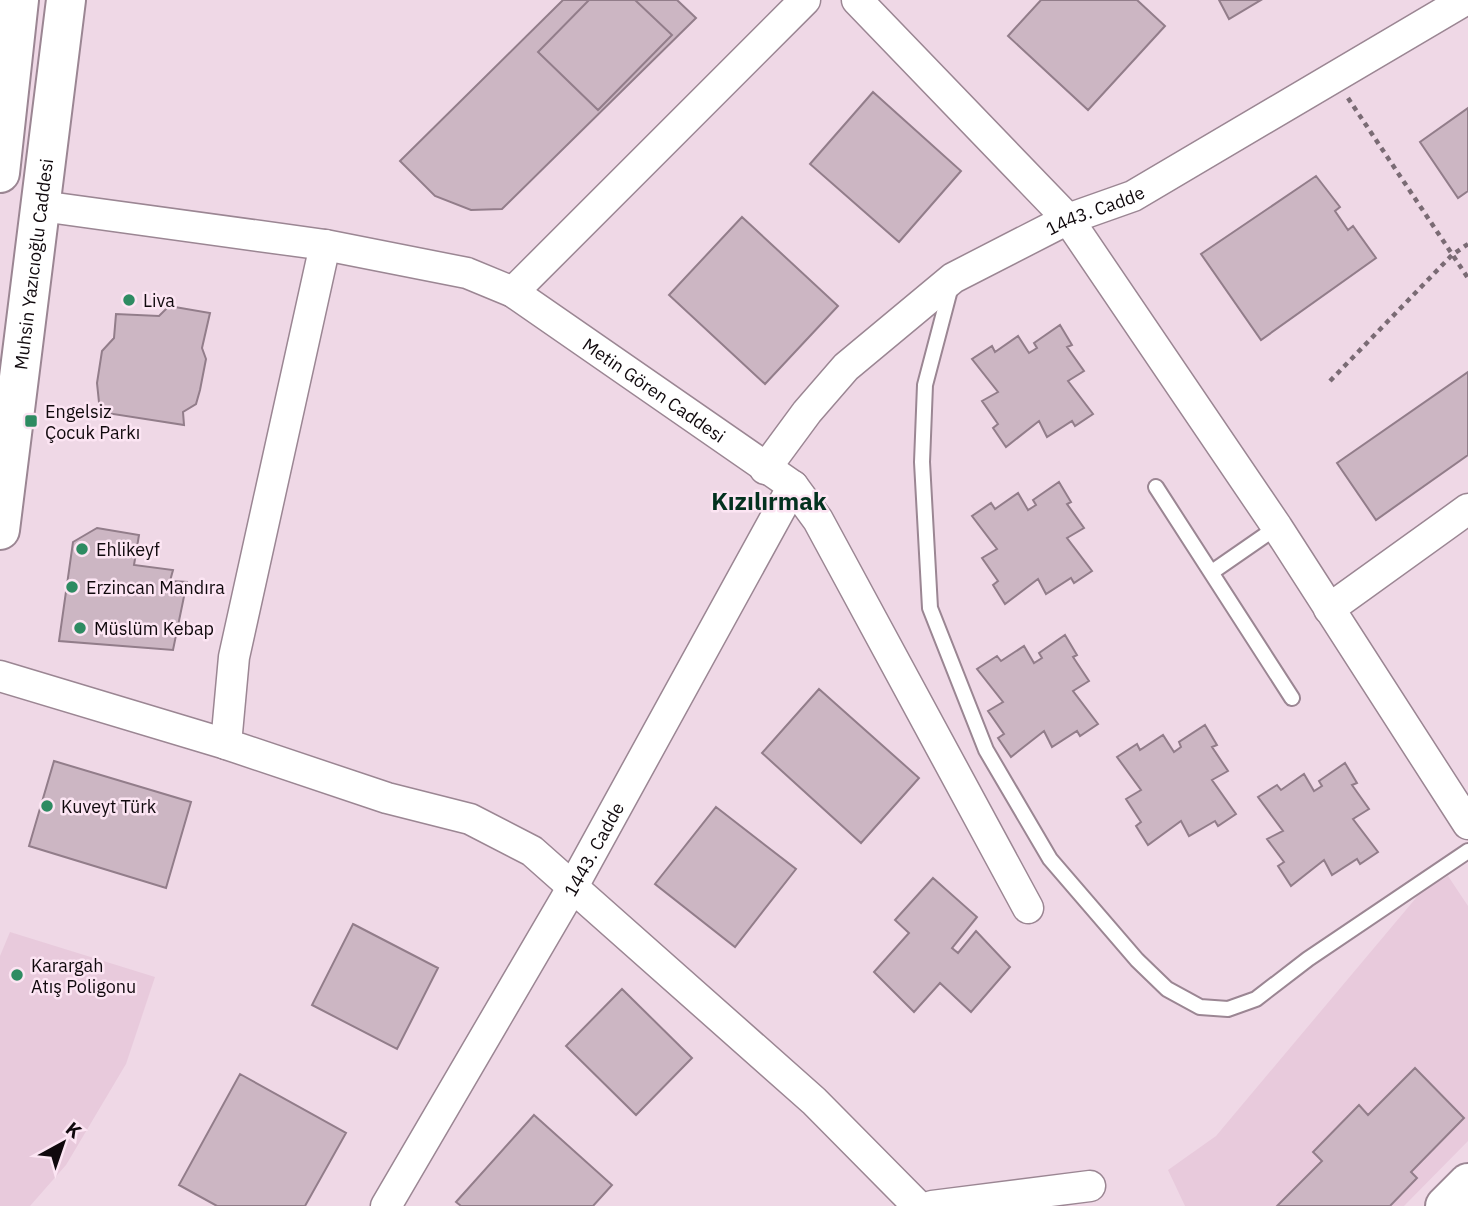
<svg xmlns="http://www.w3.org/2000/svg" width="1468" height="1206" font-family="'IBM Plex Sans',sans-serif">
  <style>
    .built { fill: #e8cadc }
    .building { fill: #ccb6c3; stroke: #927d8a; stroke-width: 2 }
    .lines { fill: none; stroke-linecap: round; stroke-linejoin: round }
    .lane-casing { stroke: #9b8693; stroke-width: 18 }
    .street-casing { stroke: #9b8693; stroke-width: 33 }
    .secondary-casing { stroke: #9b8693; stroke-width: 42 }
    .path { stroke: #7a6b74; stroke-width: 4.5; stroke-dasharray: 5 5; stroke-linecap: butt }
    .lane { stroke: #fff; stroke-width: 14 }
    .street { stroke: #fff; stroke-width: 30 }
    .secondary { stroke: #fff; stroke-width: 38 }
    .poi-dot { fill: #2e8b62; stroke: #fce5f3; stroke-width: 2.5 }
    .labels { text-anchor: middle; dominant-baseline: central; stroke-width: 5; stroke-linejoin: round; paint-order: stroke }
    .street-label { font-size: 18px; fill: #10090d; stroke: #fce5f3 }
    .poi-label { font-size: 18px; fill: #10090d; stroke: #fce5f3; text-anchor: start }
    .district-label { font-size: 24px; font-weight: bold; fill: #03321f; stroke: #fce5f3 }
  </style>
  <rect width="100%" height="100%" fill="#efd8e6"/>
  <path class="built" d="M1448 876 1468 906V1141L1404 1206H1185L1168 1170 1216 1136 1421 892Z
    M10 932 155 977 126 1064 66 1165 30 1206H0V956Z"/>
  <path class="building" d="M563 0H677L696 18 502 209 471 210 435 196 400 161Z
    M589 0H635L672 35 598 110 538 52Z
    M1041 0H1137L1165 26 1088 110 1008 36Z
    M1219 0H1261L1229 19Z
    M873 92 961 171 899 242 810 164Z
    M1468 108V191L1458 198 1420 142Z
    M1316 176 1340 207 1335 211 1348 230 1353 226 1376 258 1261 340 1201 254Z
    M742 217 838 306 765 384 669 295Z
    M169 306 210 313 202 348 206 359 200 390 196 404 183 412 184 425 100 412 97 383 102 351 114 338 116 314 159 316Z
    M1060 325 1072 345 1067 347 1084 371 1068 381 1093 414 1075 426 1072 421 1047 437 1039 421 1006 447 993 428 998 424 982 401 998 392 972 359 992 346 995 352 1018 336 1029 353 1037 348 1034 343Z
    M1468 372V455L1376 520 1337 463Z
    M1059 482 1071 502 1067 504 1084 528 1067 538 1092 571 1074 583 1071 578 1046 594 1038 579 1005 604 993 585 998 581 982 558 997 549 972 516 991 503 995 509 1018 493 1028 510 1036 505 1033 500Z
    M97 528 139 535 134 565 173 570 170 581 187 582 173 650 59 641 73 542Z
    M1065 635 1077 655 1073 657 1089 681 1073 691 1098 724 1080 736 1077 731 1052 747 1044 731 1011 757 998 738 1004 734 988 711 1003 702 977 669 997 656 1001 661 1024 646 1034 663 1042 658 1039 653Z
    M819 689 919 778 861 843 762 753Z
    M1205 725 1217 745 1212 747 1228 771 1212 780 1236 814 1218 826 1215 821 1189 836 1181 821 1148 845 1136 826 1141 822 1126 799 1141 790 1117 757 1137 744 1140 750 1163 735 1174 752 1181 747 1179 742Z
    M54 761 191 802 166 888 29 846Z
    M1345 763 1357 783 1352 785 1369 809 1353 819 1378 852 1360 864 1357 859 1332 875 1324 860 1291 886 1278 866 1284 862 1267 839 1283 831 1258 797 1277 785 1281 790 1304 774 1314 791 1322 786 1319 781Z
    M716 807 796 869 735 947 655 884Z
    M933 878 977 917 952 948 958 953 976 931 1010 967 971 1012 940 983 914 1012 874 972 909 933 895 920Z
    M353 924 438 968 397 1049 312 1005Z
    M622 989 692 1058 636 1115 566 1046Z
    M1415 1068 1464 1118 1411 1172 1417 1178 1390 1206H1277L1322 1161 1313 1152 1359 1105 1368 1115Z
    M240 1074 346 1133 305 1206H217L179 1185Z
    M534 1115 612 1185 593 1206H461L456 1202Z"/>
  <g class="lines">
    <defs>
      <path id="lane" d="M951 286 925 385 922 462 930 608 986 750 1050 859 1137 960 1167 989 1200 1007 1228 1009 1256 999 1308 959 1468 851
        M1156 487 1292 698
        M1212 572 1277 527"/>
      <g id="street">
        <path d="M857 0 1068 219 1277 527 1468 824"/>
        <path id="s1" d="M41 206 325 245 467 273 513 292 793 486 818 520 1028 908"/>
        <path d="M325 245 234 657 226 744 387 798 470 819 532 851 814 1101 918 1206"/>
        <path d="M513 292 805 0"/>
        <path id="s2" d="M765 469 807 412 846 367 953 278 1068 219 1133 196 1465 0"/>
        <path d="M1329 609 1468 509"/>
        <path d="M0 676 226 744"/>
        <path id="s3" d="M386 1206 572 888 793 486"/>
        <path d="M932 1206 1090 1186"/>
      </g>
      <g id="secondary">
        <path d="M0 173 19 0"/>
        <path id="s4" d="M0 530 66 0"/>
        <path d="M1445 1206 1468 1183"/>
      </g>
    </defs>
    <use href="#lane" class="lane-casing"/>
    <use href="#street" class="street-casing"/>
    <use href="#secondary" class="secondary-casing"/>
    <path class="path" d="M1348 98 1468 278
      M1330 381 1452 255 1468 244"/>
    <use href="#lane" class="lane"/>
    <use href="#street" class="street"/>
    <use href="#secondary" class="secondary"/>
  </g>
  <g class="poi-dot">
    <circle cx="129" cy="300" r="7"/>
    <rect x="24" y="414" width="14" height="14" rx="3.5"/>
    <circle cx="82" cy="549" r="7"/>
    <circle cx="72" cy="587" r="7"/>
    <circle cx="80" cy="628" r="7"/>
    <circle cx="47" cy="806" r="7"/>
    <circle cx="17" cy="975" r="7"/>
  </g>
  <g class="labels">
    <g class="street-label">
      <text stroke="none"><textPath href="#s2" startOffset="427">1443. Cadde</textPath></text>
      <text stroke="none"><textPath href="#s4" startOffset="268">Muhsin Yazıcıoğlu Caddesi</textPath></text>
      <text stroke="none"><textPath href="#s1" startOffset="653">Metin Gören Caddesi</textPath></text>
      <text stroke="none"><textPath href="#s3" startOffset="413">1443. Cadde</textPath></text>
    </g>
    <g class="poi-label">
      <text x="143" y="300">Liva</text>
      <text x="45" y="411">Engelsiz<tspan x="45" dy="21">Çocuk Parkı</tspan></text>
      <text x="96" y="549">Ehlikeyf</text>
      <text x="86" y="587">Erzincan Mandıra</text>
      <text x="94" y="628">Müslüm Kebap</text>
      <text x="61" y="806">Kuveyt Türk</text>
      <text x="31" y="965">Karargah<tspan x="31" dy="21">Atış Poligonu</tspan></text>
    </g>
    <g class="district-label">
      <text x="769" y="501">Kızılırmak</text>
    </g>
  </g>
  <g transform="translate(63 1143) rotate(40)" stroke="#fce5f3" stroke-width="5" paint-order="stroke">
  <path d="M0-5L12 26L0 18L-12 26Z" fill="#10090d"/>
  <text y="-10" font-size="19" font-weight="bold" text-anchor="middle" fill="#10090d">K</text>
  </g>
</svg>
